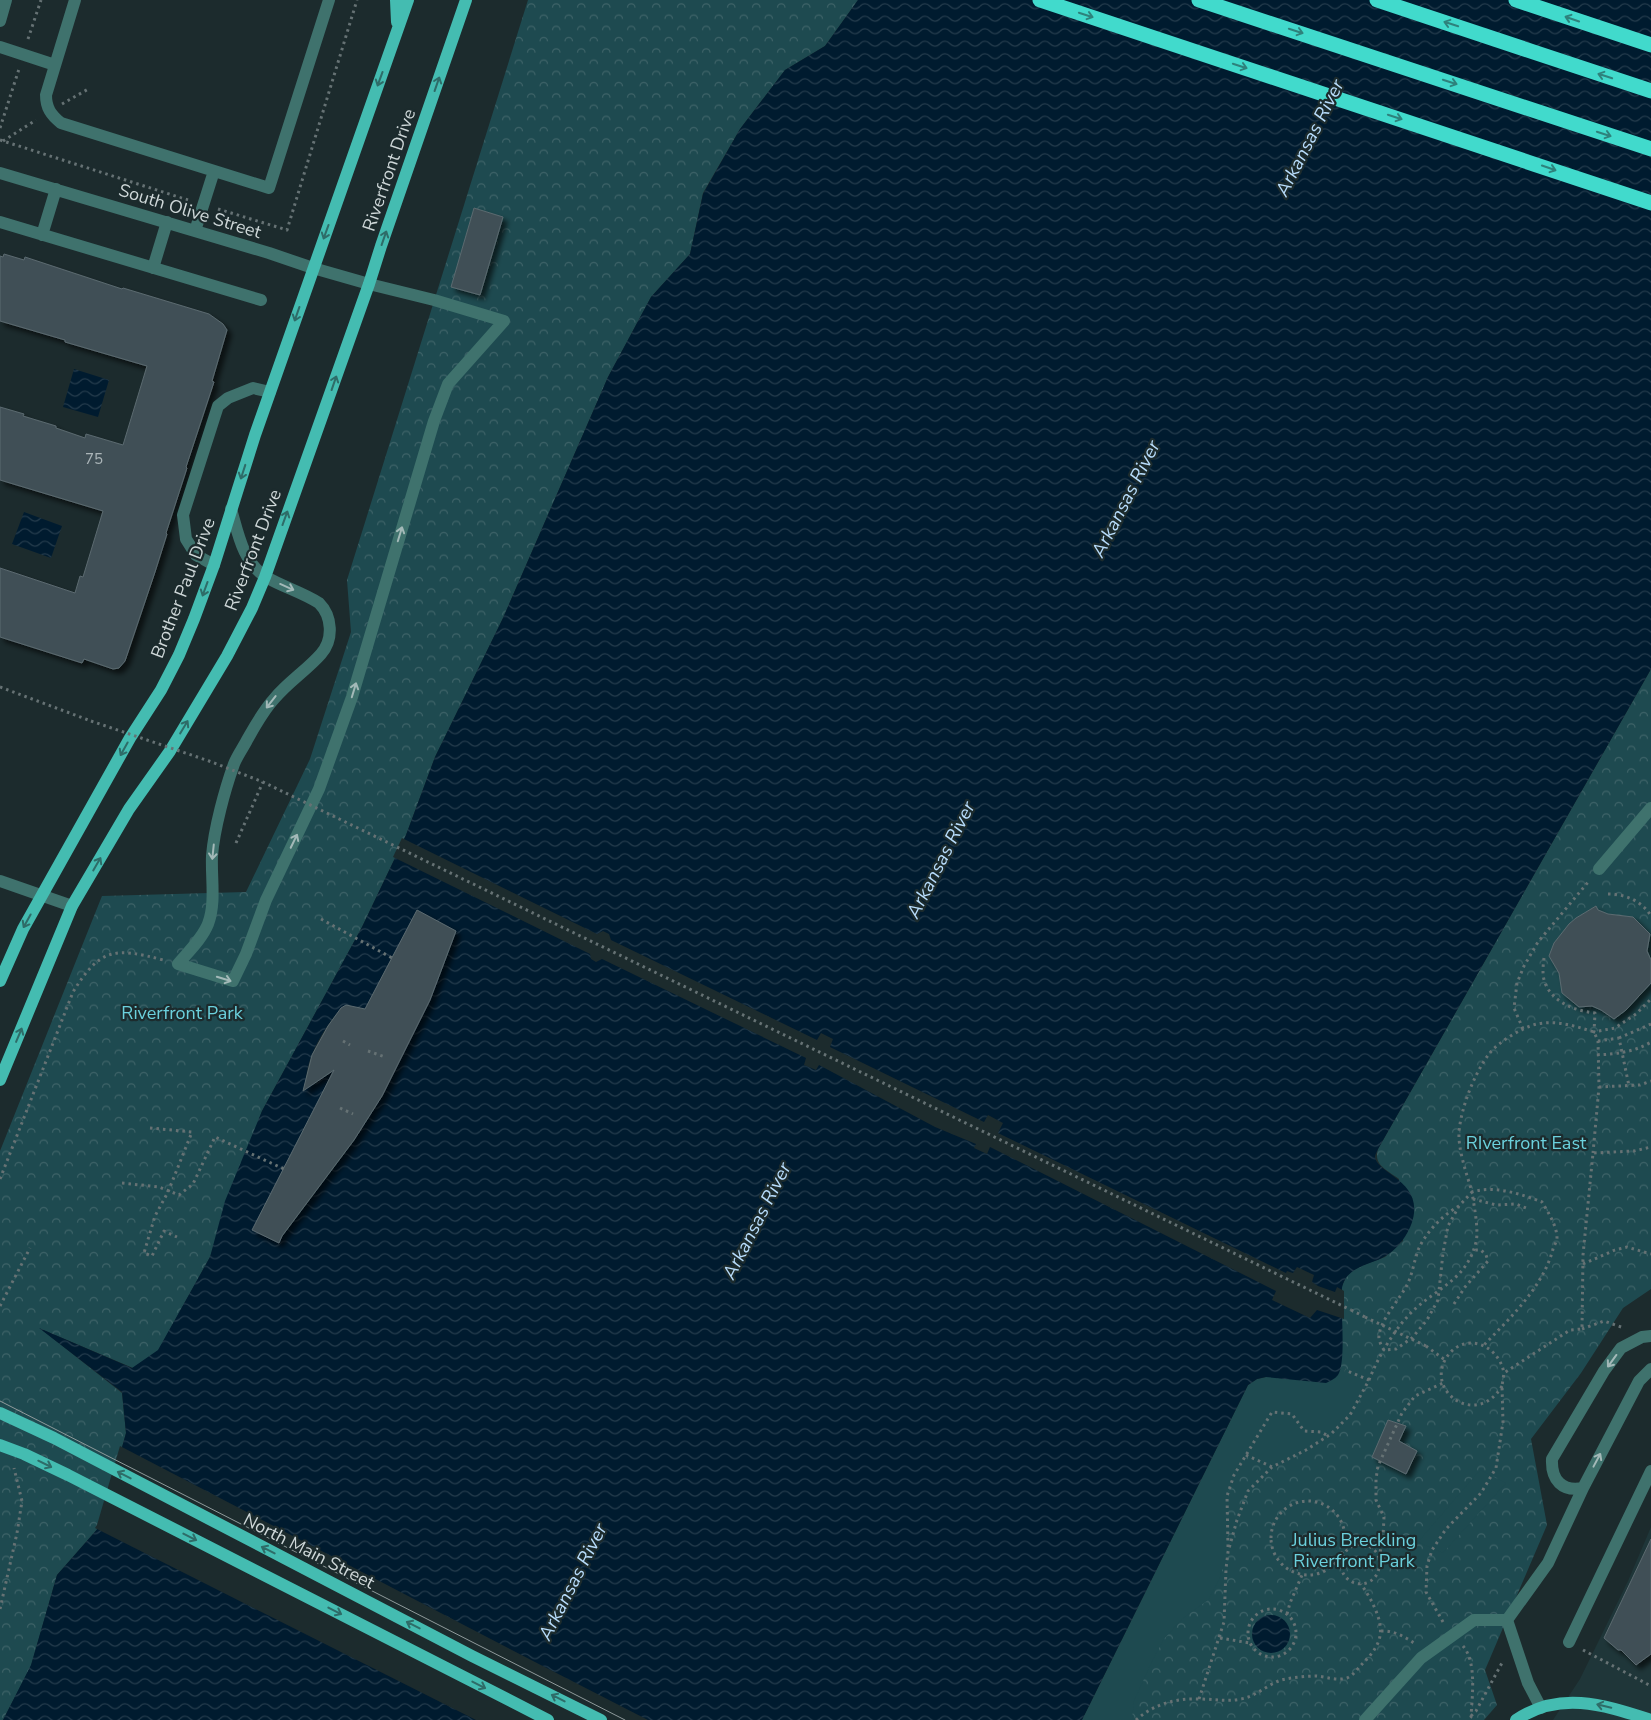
<svg xmlns="http://www.w3.org/2000/svg" width="1651" height="1720" font-family="'Nunito Sans',sans-serif">
  <style>
    .built { fill: #1f3639 }
    .park { fill: url(#park-crowns) }
    .garden { fill: #1e4a50 }
    .water { fill: url(#water-waves); fill-rule: evenodd }
    .pier { fill: #1c2b2d }
    .building { fill: #415056; stroke: #5b6a70; filter: url(#shadow) }
    .lines { fill: none; stroke-linecap: round; stroke-linejoin: round }
    .path { stroke: #667274; stroke-width: 3; stroke-dasharray: 2.5 4; stroke-linecap: butt }
    .minor { stroke: #3f726d; stroke-width: 12 }
    .major { stroke: #44bcb1; stroke-width: 12 }
    .highway { stroke: #41dacc; stroke-width: 15 }
    .tram { stroke: #8f9a9b; stroke-width: 1 }
    .path-bridge { stroke: #667274; stroke-width: 3; stroke-dasharray: 2.5 4; stroke-linecap: butt }
    .major-bridge { stroke: #44bcb1; stroke-width: 12 }
    .oneway { stroke: #2e827c }
    .oneway2 { stroke: #2e6c68 }
    .oneway3 { stroke: #a3b9b8 }
    .labels { text-anchor: middle; dominant-baseline: central; stroke-width: 4.5; stroke-linejoin: round; paint-order: stroke }
    .number-label { font-size: 15px; fill: #abb5b8 }
    .street-label { font-size: 18px; fill: #ced7d8; stroke: #1c2b2d }
    .park-label { font-size: 18px; fill: #6bd1dd; stroke: #1c2b2d }
    .water-label { font-size: 19px; font-style: italic; fill: #b7dcfb; stroke: #1c2b2d }
  </style>
  <defs>
    <pattern id="park-crowns" width="20" height="18" patternUnits="userSpaceOnUse" patternTransform="scale(1.25)"><rect width="20" height="18" fill="#1e4a50"/><path d="M2 6a3 3 0 1 1 6 0M12 15a3 3 0 1 1 6 0" fill="none" stroke="#3e6368"/></pattern>
    <pattern id="water-waves" width="16" height="10" patternUnits="userSpaceOnUse" patternTransform="scale(1.25)"><rect width="16" height="10" fill="#001b2f"/><path d="M0 5q4-4 8 0t8 0" fill="none" stroke="#243b4c"/></pattern>
    <filter id="shadow"><feDropShadow dx="4.5" dy="4.5" stdDeviation="2.5" flood-color="#0009"/></filter>
  </defs>
  <rect width="100%" height="100%" fill="#1c2b2d"/>
  <path class="built" d="M1651 1527V1720H1553L1580 1679 1628 1581Z"/>
  <path class="park" d="M528 0H858L825 46 785 70 740 129 703 193 690 254 651 297 608 377 503 618 435 757 406 835 362 927 262 1111 210 1257 158 1351 133 1368 41 1329 122 1393 126 1433 100 1526 57 1575 31 1666 3 1720H0V1151L102 896 246 892 310 759 351 632 347 580Z
    M1651 669V1289L1623 1308 1581 1373 1531 1439 1547 1525 1485 1670 1497 1705 1484 1720H1082L1266 1377 1341 1321 1342 1286 1347 1275 1358 1267 1385 1257 1403 1241 1399 1179C1387 1170 1373 1165 1378 1149Z"/>
  <path class="garden" d="M1341 1368 1369 1380C1363 1391 1358 1405 1350 1415 1331 1440 1300 1454 1272 1467L1246 1455 1234 1475 1227 1496 1228 1552 1219 1580 1208 1600 1182 1619 1164 1639 1153 1659 1134 1701 1132 1719 1131 1720H1082L1248 1385 1257 1379 1266 1377 1326 1383 1338 1374Z
    M1480 1470 1506 1483 1443 1553 1418 1542Z"/>
  <path class="water" d="M858 0H1651V669L1378 1149C1377 1152 1375 1154 1375 1157 1376 1172 1418 1180 1414 1213 1412 1231 1398 1250 1382 1258 1368 1265 1349 1267 1343 1284 1341 1289 1342 1295 1342 1299 1341 1315 1346 1363 1338 1375 1335 1379 1330 1381 1326 1383L1266 1377 1257 1379 1248 1385 1082 1720H3L31 1665 57 1575 100 1526 126 1433 122 1392 39 1328 132 1368 158 1350 210 1257 225 1201 262 1111 362 927 406 835 435 757 503 618 608 377 651 297 690 254 703 194 740 129 785 70 825 46ZM341 1008 325 1073 306 1089C304 1059 323 1030 341 1008Z
    M74 369 109 380 98 417 63 407Z
    M24 512 62 526 51 558 12 544Z
    M1252 1634a19 19 0 1 1 38 0a19 19 0 1 1-38 0Z"/>
  <path class="pier" d="M402 838 597 934 603 931 609 934 611 940 817 1040 821 1033 833 1039 830 1047 984 1122 988 1115 1003 1123 998 1133 1286 1273 1287 1271 1293 1273 1297 1267 1314 1275 1312 1282 1318 1286 1335 1292 1337 1287 1344 1291V1319L1317 1310 1310 1318 1272 1300 1276 1291 990 1147 987 1154 974 1148 976 1144 935 1127 819 1065 816 1070 804 1065 806 1058 602 959 596 962 591 959 590 954 393 857Z
    M120 1446 535 1662 648 1720H476L95 1528 97 1525Z"/>
  <path class="building" d="M474 208 503 217 480 295 451 287Z
    M4 254 24 260 25 257 122 289 123 288 209 314 223 324 227 330 212 381 214 382 186 467 187 468 166 533 167 534 155 572 125 661 119 668 113 669 84 659 82 663 0 637V568L75 593 80 576 83 577 103 511 0 480V407L24 414 23 416 56 426V428L85 438 86 434 123 445 147 366 65 342V340L0 321V256L3 257Z
    M1596 906 1598 910 1608 914 1633 917 1650 934 1647 951 1651 960V983L1626 1010 1614 1019 1601 1010 1592 1006 1579 1007 1562 993 1559 973 1549 956 1554 943 1569 924 1576 918Z
    M417 910 456 931 430 1000 382 1096 354 1140 282 1236 279 1243 252 1230 334 1070 303 1091 312 1055 328 1026 341 1008 346 1005 365 1009Z
    M1388 1420 1406 1426 1399 1441 1417 1451 1406 1474 1372 1457Z
    M1651 1539V1654L1636 1665 1621 1650H1618L1604 1638Z"/>
  <g class="lines">
    <path class="path" d="M28 39 41 0
      M62 104 90 88
      M0 128 19 69
      M0 140 188 200
      M3 141 36 120
      M218 209 287 230 357 0
      M0 687 91 721
      M236 843 263 782
      M1608 894C1625 894 1642 901 1651 916
      M321 919 392 958
      M1544 958C1543 966 1542 975 1545 983 1553 1003 1576 1011 1595 1013L1594 1032 1615 1028 1636 1014 1651 999
      M1523 1029 1514 1008 1517 983 1524 966 1538 942 1589 881
      M1619 1038 1651 1024
      M343 1041 350 1045
      M1598 1041 1619 1038 1629 1086
      M368 1051 385 1057
      M1597 1055C1617 1054 1634 1052 1651 1042
      M1599 1087 1640 1085 1651 1081
      M340 1108 353 1114
      M150 1128 192 1132 168 1192 155 1216 144 1253 152 1256 164 1231 177 1237
      M0 1179 73 992C100 948 115 947 163 960
      M122 1183 159 1187 179 1195 193 1184 215 1137 284 1169
      M1473 1199 1496 1205 1516 1204 1526 1208
      M1459 1206C1443 1215 1427 1231 1419 1248 1414 1260 1413 1273 1407 1285 1400 1299 1377 1324 1379 1339 1380 1343 1382 1347 1384 1350L1396 1349 1412 1338 1427 1320 1438 1300 1443 1253 1448 1226 1459 1206 1472 1192C1467 1175 1458 1150 1459 1132 1461 1108 1474 1074 1489 1054 1498 1042 1523 1027 1537 1024 1557 1020 1575 1026 1594 1032L1598 1041 1599 1087 1593 1153
      M1583 1264 1615 1250 1627 1247 1651 1254
      M1454 1304 1465 1287 1488 1261 1486 1255 1481 1250H1473
      M0 1306 30 1248
      M1351 1310 1365 1317
      M1582 1329 1604 1321 1624 1328
      M1426 1346 1445 1360
      M1369 1380C1378 1357 1396 1326 1415 1309 1439 1287 1467 1279 1476 1242 1479 1230 1474 1206 1472 1192 1494 1185 1521 1194 1542 1202 1548 1212 1557 1226 1557 1238 1557 1241 1554 1246 1553 1249 1543 1287 1511 1317 1484 1345
      M1502 1386C1478 1427 1427 1394 1445 1360 1461 1331 1498 1342 1504 1373
      M1246 1455 1272 1467
      M1271 1538a37 37 0 1 1 74 0a37 37 0 1 1-74 0Z
      M1228 1547 1227 1496 1234 1475 1272 1412 1292 1414 1304 1431 1321 1432 1328 1436
      M1379 1558 1383 1537 1384 1517 1376 1500V1479L1378 1466 1402 1413 1415 1396 1443 1383
      M1340 1563C1349 1531 1385 1545 1379 1568 1374 1593 1336 1588 1341 1556
      M0 1609 17 1533 22 1501 14 1468
      M1248 1633a24 24 0 1 1 48 0a24 24 0 1 1-48 0Z
      M1287 1614 1290 1603 1302 1575
      M1443 1622 1426 1592 1427 1566 1432 1550 1446 1529 1481 1493 1496 1468 1503 1422 1502 1386 1504 1373 1570 1330 1582 1329 1583 1255 1593 1153 1634 1151 1651 1147
      M1381 1631C1393 1630 1405 1637 1414 1643
      M1220 1638 1250 1643
      M1463 1646C1477 1662 1472 1697 1471 1717L1468 1720
      M1583 1650 1651 1686
      M1199 1699 1224 1622 1226 1569 1228 1552 1237 1520 1248 1491 1272 1467 1306 1450 1331 1434 1350 1415 1369 1380 1345 1370
      M1471 1716 1476 1711 1503 1661
      M1136 1720C1154 1704 1176 1698 1199 1699 1214 1699 1227 1702 1241 1699 1258 1696 1271 1681 1286 1679 1296 1677 1307 1676 1317 1676 1327 1677 1337 1681 1347 1678 1354 1675 1359 1667 1364 1662 1370 1656 1376 1649 1379 1640 1385 1622 1371 1599 1361 1584"/>
    <path class="minor" d="M75 0 46 95C46 108 51 115 61 123L269 188 329 0
      M0 21 6 0
      M0 47 55 65
      M0 173 269 253 313 268 369 284 434 300 504 321 448 384 434 421 352 697 319 789 266 900 246 954 233 981 178 964C188 952 202 939 208 924 216 903 211 878 212 856 214 829 225 789 234 764 237 756 243 748 247 740 255 726 263 711 274 699 288 682 307 670 321 654 334 639 332 616 319 603 302 592 283 587 266 577 243 563 238 533 231 509
      M0 222 261 300
      M195 231 214 171
      M42 235 56 189
      M153 268 167 222
      M214 565 196 555 186 539 183 515 218 406 228 398 253 388 270 392
      M1599 869 1651 808
      M0 881 72 906
      M1651 1336 1642 1337 1621 1348 1604 1371 1552 1459C1551 1480 1562 1492 1583 1488L1639 1381 1651 1369
      M1507 1620 1548 1563 1583 1488
      M1569 1642 1651 1471
      M1365 1720 1421 1658 1474 1620H1507L1528 1683 1541 1708"/>
    <path class="major" d="M396 0 397 22
      M0 981 23 929 130 738 161 690 179 655 194 619 214 565 255 435 408 0
      M0 1080 72 906 129 809 170 751 227 656 252 608 265 577 369 284 381 246 466 0
      M1516 1720C1560 1690 1604 1705 1651 1720"/>
    <path class="highway" d="M1040 0 1651 203
      M1199 0 1651 149
      M1377 0 1651 91
      M1516 0 1651 45"/>
    <path class="tram" d="M0 1401 625 1720"/>
    <path class="path-bridge" d="M91 721 209 761 263 782 1351 1310
      M1365 1317 1426 1346"/>
    <path class="major-bridge" d="M0 1413 54 1438 472 1656 601 1720
      M0 1445 24 1454 68 1475 548 1720"/>
  </g>
  <defs><path id="oneway-shaft" d="M-6 0H5M1.5-3L5.5 0L1.5 3" fill="none" stroke-width="1.6" stroke-linecap="round" stroke-linejoin="round" transform="scale(1.25)"/></defs>
  <g class="oneway">
    <use href="#oneway-shaft" transform="translate(1086 15) rotate(18)"/>
    <use href="#oneway-shaft" transform="translate(1572 19) rotate(-161)"/>
    <use href="#oneway-shaft" transform="translate(1451 24) rotate(-162)"/>
    <use href="#oneway-shaft" transform="translate(1296 31) rotate(18)"/>
    <use href="#oneway-shaft" transform="translate(1240 66) rotate(18)"/>
    <use href="#oneway-shaft" transform="translate(1605 76) rotate(-162)"/>
    <use href="#oneway-shaft" transform="translate(1450 82) rotate(18)"/>
    <use href="#oneway-shaft" transform="translate(1395 117) rotate(18)"/>
    <use href="#oneway-shaft" transform="translate(1604 134) rotate(18)"/>
    <use href="#oneway-shaft" transform="translate(1549 168) rotate(19)"/>
  </g>
  <g class="oneway2">
    <use href="#oneway-shaft" transform="translate(380 79) rotate(110)"/>
    <use href="#oneway-shaft" transform="translate(437 84) rotate(-71)"/>
    <use href="#oneway-shaft" transform="translate(326 232) rotate(110)"/>
    <use href="#oneway-shaft" transform="translate(384 238) rotate(-71)"/>
    <use href="#oneway-shaft" transform="translate(297 314) rotate(109)"/>
    <use href="#oneway-shaft" transform="translate(334 383) rotate(-71)"/>
    <use href="#oneway-shaft" transform="translate(243 472) rotate(108)"/>
    <use href="#oneway-shaft" transform="translate(285 518) rotate(-70)"/>
    <use href="#oneway-shaft" transform="translate(205 589) rotate(110)"/>
    <use href="#oneway-shaft" transform="translate(184 727) rotate(-59)"/>
    <use href="#oneway-shaft" transform="translate(124 749) rotate(119)"/>
    <use href="#oneway-shaft" transform="translate(97 864) rotate(-60)"/>
    <use href="#oneway-shaft" transform="translate(27 921) rotate(119)"/>
    <use href="#oneway-shaft" transform="translate(19 1035) rotate(-67)"/>
    <use href="#oneway-shaft" transform="translate(45 1464) rotate(26)"/>
    <use href="#oneway-shaft" transform="translate(124 1475) rotate(-153)"/>
    <use href="#oneway-shaft" transform="translate(190 1537) rotate(27)"/>
    <use href="#oneway-shaft" transform="translate(268 1550) rotate(-153)"/>
    <use href="#oneway-shaft" transform="translate(335 1611) rotate(27)"/>
    <use href="#oneway-shaft" transform="translate(413 1625) rotate(-153)"/>
    <use href="#oneway-shaft" transform="translate(479 1685) rotate(27)"/>
    <use href="#oneway-shaft" transform="translate(558 1698) rotate(-153)"/>
    <use href="#oneway-shaft" transform="translate(1604 1706) rotate(-166)"/>
  </g>
  <g class="oneway3">
    <use href="#oneway-shaft" transform="translate(400 534) rotate(-73)"/>
    <use href="#oneway-shaft" transform="translate(287 587) rotate(24)"/>
    <use href="#oneway-shaft" transform="translate(354 690) rotate(-73)"/>
    <use href="#oneway-shaft" transform="translate(271 702) rotate(128)"/>
    <use href="#oneway-shaft" transform="translate(294 841) rotate(-64)"/>
    <use href="#oneway-shaft" transform="translate(213 852) rotate(96)"/>
    <use href="#oneway-shaft" transform="translate(224 979) rotate(17)"/>
    <use href="#oneway-shaft" transform="translate(1612 1361) rotate(126)"/>
    <use href="#oneway-shaft" transform="translate(1597 1460) rotate(-62)"/>
  </g>
  <g class="labels">
    <g class="number-label">
      <text x="94" y="459">75</text>
    </g>
    <g class="street-label">
      <text transform="translate(389 170) rotate(-71)">Riverfront Drive</text>
      <text transform="translate(190 211) rotate(17)">South Olive Street</text>
      <text transform="translate(253 550) rotate(-69)">Riverfront Drive</text>
      <text transform="translate(183 588) rotate(-69)">Brother Paul Drive</text>
      <text transform="translate(309 1551) rotate(27)">North Main Street</text>
    </g>
    <g class="park-label">
      <text x="182" y="1013">Riverfront Park</text>
      <text x="1526" y="1143">RIverfront East</text>
      <text x="1354" y="1540">Julius Breckling<tspan x="1354" dy="21">Riverfront Park</tspan></text>
    </g>
    <g class="water-label">
      <text transform="translate(1310 138) rotate(-63)">Arkansas River</text>
      <text transform="translate(1126 499) rotate(-63)">Arkansas River</text>
      <text transform="translate(941 860) rotate(-63)">Arkansas River</text>
      <text transform="translate(757 1221) rotate(-63)">Arkansas River</text>
      <text transform="translate(573 1582) rotate(-63)">Arkansas River</text>
    </g>
  </g>
</svg>
